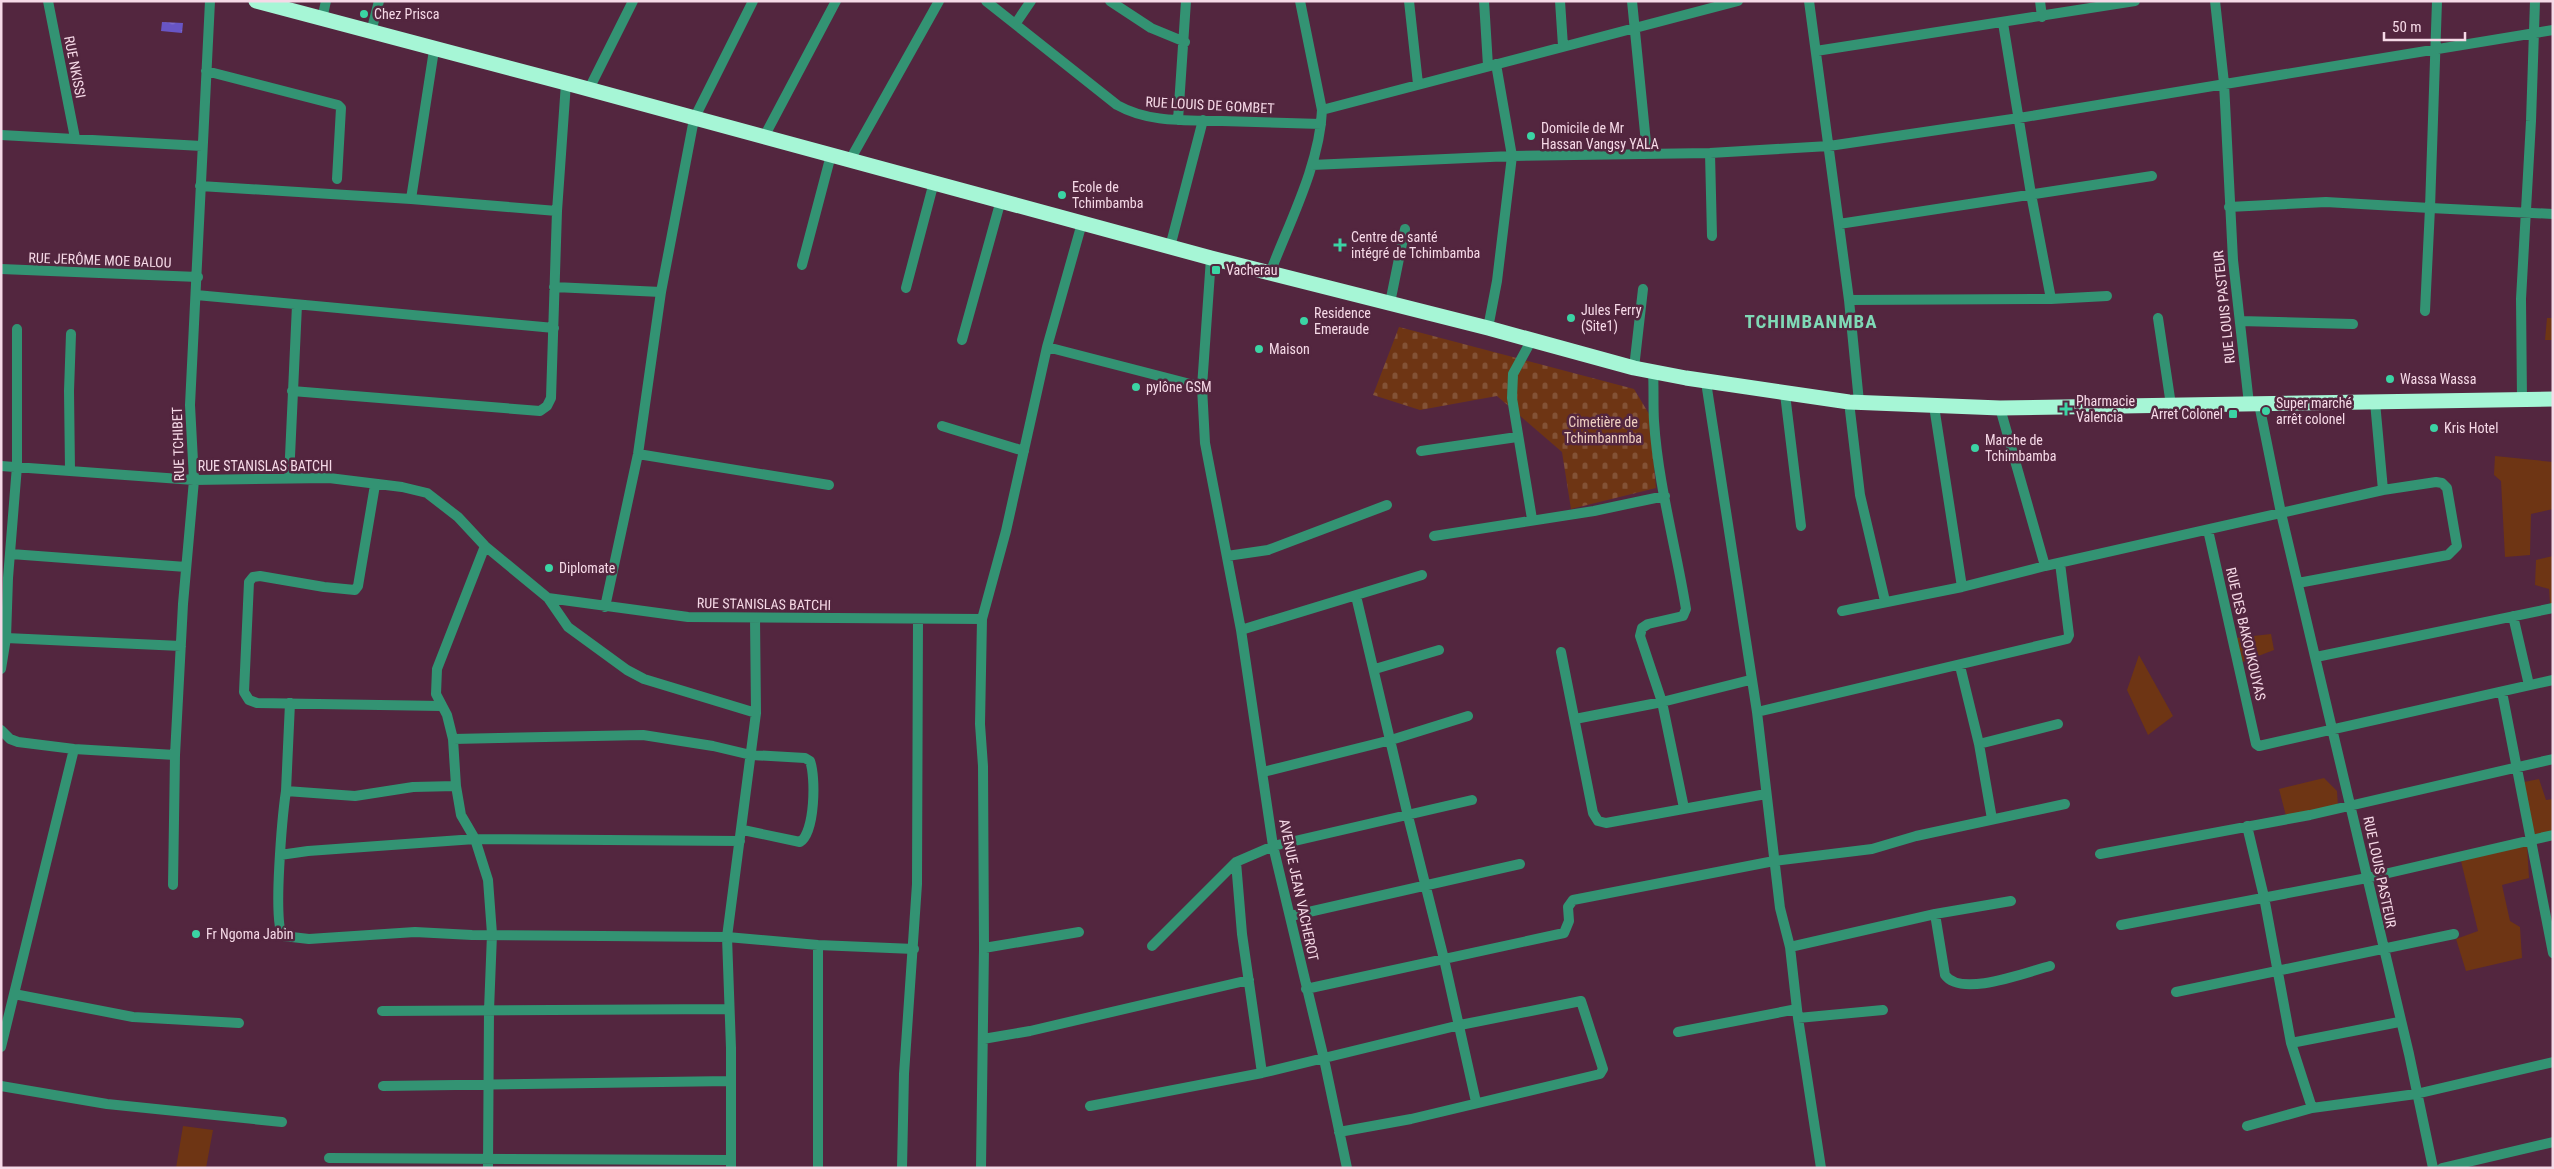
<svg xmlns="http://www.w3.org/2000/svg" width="2554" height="1169" font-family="'Roboto Condensed',sans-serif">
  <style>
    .green { fill: #6e3514 }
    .cemetery { fill: url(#cemetery-stones) }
    .water { fill: url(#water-ripples) }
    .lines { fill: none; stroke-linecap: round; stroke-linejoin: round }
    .street { stroke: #339373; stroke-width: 10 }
    .highway { stroke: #a6f6d6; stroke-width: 15 }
    .poi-dot { fill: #3bd4a4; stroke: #53263f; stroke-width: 2 }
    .labels { text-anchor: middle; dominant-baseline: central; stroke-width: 5; stroke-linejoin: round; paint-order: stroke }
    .poi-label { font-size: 14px; fill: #f6d9e7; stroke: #53263f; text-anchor: start }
    .street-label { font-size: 14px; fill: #f6d9e7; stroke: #53263f }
    .park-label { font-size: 14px; fill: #edcec0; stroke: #53263f }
    .district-label { font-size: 19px; font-weight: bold; letter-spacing: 1px; fill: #7fd9b6; stroke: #53263f }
  </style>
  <defs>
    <pattern id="cemetery-stones" width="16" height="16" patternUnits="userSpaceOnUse" patternTransform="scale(1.25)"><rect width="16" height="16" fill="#6e3514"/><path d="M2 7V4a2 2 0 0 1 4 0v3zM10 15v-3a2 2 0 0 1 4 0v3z" fill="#835236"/></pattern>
    <pattern id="water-ripples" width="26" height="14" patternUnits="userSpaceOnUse" patternTransform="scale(1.25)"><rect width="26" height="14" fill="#6855c5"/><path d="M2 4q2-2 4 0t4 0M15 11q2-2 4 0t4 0" fill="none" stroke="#8675cf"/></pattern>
  </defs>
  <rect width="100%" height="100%" fill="#53263f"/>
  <path class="green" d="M2547 318H2553V340H2545Z
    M2495 456 2553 462V509L2531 514 2530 555 2505 557 2501 481 2494 475Z
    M2553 556V604H2550L2549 589 2535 585 2536 560Z
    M2271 634 2274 650 2240 663 2236 638Z
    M2139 655 2173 716 2148 735 2127 690Z
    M2324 778 2337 791 2338 806 2286 816 2279 789Z
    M2539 779 2546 800 2553 799V832L2533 836 2524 782Z
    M2527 845 2529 878 2502 885 2510 921 2520 927 2522 958 2466 971 2456 939 2478 931 2461 861Z
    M183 1126 213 1130 206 1168H176Z"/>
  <path class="cemetery" d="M1399 327 1634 389 1649 414 1656 488 1571 509 1562 452 1497 396 1420 410 1373 395Z"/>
  <path class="water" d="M162 22 183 23 182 33 161 31Z"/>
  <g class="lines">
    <path class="street" d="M48 1 75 138
      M986 1 1117 105C1149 123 1186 120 1222 121 1255 122 1288 123 1321 124
      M1110 1 1151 28 1185 42
      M1409 1 1418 84
      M1484 1 1488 66
      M1560 1 1563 46
      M1632 1 1647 153
      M1809 1 1849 300 1859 402
      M2040 1 2042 17
      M2215 1 2224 83 2233 260 2249 404
      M322 19 326 1
      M1016 23 1031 1
      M2003 23 2031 194 2051 299
      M371 32 379 1
      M1816 51 2135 1
      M206 71 338 105 341 108 337 179
      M589 89 633 1
      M1322 110 1738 1
      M1178 120 1186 1
      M1 135 202 146
      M764 137 836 1
      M1710 153 1712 236
      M850 160 939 1
      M1312 165 1512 156 1710 153 1829 146 2019 118 2553 30
      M200 186 411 199 557 211
      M411 199 434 50
      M2229 207 2326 202 2430 208 2437 1
      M1839 224 2152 176
      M1170 247 1203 120
      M1211 258 1202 387 1205 443 1241 630 1273 846 1324 1059 1347 1168
      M802 265 831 155
      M1 269 198 277
      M1270 273C1289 223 1320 164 1322 110L1300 1
      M554 287 661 292
      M906 288 934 182
      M196 295 554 328
      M1849 300 2051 299 2107 296
      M1390 303 1405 229
      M2425 311 2430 208 2553 214
      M2158 318 2171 405
      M2240 321 2353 324
      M1488 328 1497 281 1512 156 1496 64
      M962 340 1001 200
      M1531 341 1513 374 1512 398 1532 519
      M1047 347 1202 387
      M1634 368 1643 289
      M1653 371C1654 388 1653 405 1654 421 1658 484 1676 547 1686 609L1683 616 1648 624 1642 628 1640 636 1662 702 1684 808
      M1706 382 1757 712 1780 908 1790 947 1798 1018 1821 1168
      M292 391 540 411 547 406 551 398 557 211 566 83
      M1785 394 1801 526
      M2522 400 2521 299 2531 121 2535 1
      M1849 402 1860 495 1885 601
      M2375 402 2383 490
      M2259 404 2281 513 2409 1054 2433 1168
      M1934 406 1962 587
      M2000 408 2045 566
      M942 426 1024 451
      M1421 451 1517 437
      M638 454 829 485
      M1 466 194 480 329 478 402 487 427 493 458 517 485 546 548 598 568 627 627 670 644 679 756 713
      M70 470 69 391 71 334
      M289 478 297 305
      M375 485 358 586 355 590 324 587 260 576 253 577 249 582 244 692 249 700 257 703 441 706
      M2208 530 2256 744 2259 746 2553 680
      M1434 536 1594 511 1665 496
      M485 546 437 669 436 694 447 715 453 739 456 786 461 815 475 839 488 880 492 934 489 1010 488 1168
      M11 554 186 567
      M1227 556 1268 550 1387 505
      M1356 596 1408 816 1444 959 1476 1102
      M548 598 688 617 982 619
      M605 607 638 454 661 292 694 119 753 1
      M1842 611 1962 587 2045 566 2383 490 2436 482 2442 483 2447 488 2457 546 2448 555 2298 583
      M2513 616 2529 685
      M1241 630 1422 575
      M6 638 181 646
      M1561 652 1593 813 1598 821 1606 823 1766 794
      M2316 657 2553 608
      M1960 666 1979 744 1992 819
      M1 669 6 638 8 578 17 466V329
      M1375 669 1439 650
      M2502 692 2553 953
      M290 703 286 791C283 811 272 925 283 936L309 939 415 932 472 935 727 937 818 945 914 949
      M1757 712 2067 639 2069 635 2060 563
      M1575 719 1662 702 1750 680
      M1 730 10 739 18 742 74 749 175 755
      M453 739 643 735 713 746 751 755 805 758 810 761C816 777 815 833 800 842L743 830
      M1979 744 2058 724
      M1263 772 1391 740 1468 716
      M286 791 355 796 413 787 456 786
      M2247 826 2264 897 2291 1043 2312 1108
      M2100 854 2310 815 2553 759
      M280 855 308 851 475 839 740 841
      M1236 862 1242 934 1262 1073
      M173 885 175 755 183 604 194 480 190 405 210 1
      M1935 914 1945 975C1961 998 2027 972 2050 966
      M1291 916 1520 864
      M2121 925 2367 878 2553 835
      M818 945V1168
      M1152 946 1236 862 1273 846 1472 800
      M1790 947 1935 914 2011 901
      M984 948 1079 932
      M1306 989 1564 933 1569 921 1568 907 1573 900 1774 861 1872 849 1916 836 2065 804
      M2176 992 2454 934
      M14 994 133 1017 239 1023
      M382 1011 729 1009
      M1798 1018 1883 1010
      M1678 1032 1797 1009
      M983 1039 1030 1031 1249 980
      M2291 1043 2399 1022
      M1 1047 74 749
      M1 1086 107 1104 282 1122
      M383 1086 730 1081
      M1090 1106 1262 1073 1460 1025 1581 1001 1603 1069 1600 1074 1411 1119 1339 1132
      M2247 1126 2312 1108 2416 1094 2553 1062
      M329 1158 731 1160
      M731 1168V1048L727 937 756 713 755 618
      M902 1168 904 1074 917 884 918 619
      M981 1168 984 948 983 766 980 724 982 619 1006 531 1047 347 1082 223
      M2442 1168 2553 1142"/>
    <path class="highway" d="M256 1 566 83 1211 258 1488 328 1634 368 1686 378 1849 402 2000 408 2553 399"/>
  </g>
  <g class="poi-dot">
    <circle cx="364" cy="14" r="5"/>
    <circle cx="1531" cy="136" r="5"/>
    <circle cx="1062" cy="195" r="5"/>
    <path d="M1337.5 237.5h5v5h5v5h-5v5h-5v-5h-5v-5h5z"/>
    <rect x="1211" y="265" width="10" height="10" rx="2.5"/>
    <circle cx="1571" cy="318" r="5"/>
    <circle cx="1304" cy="321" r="5"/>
    <circle cx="1259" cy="349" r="5"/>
    <circle cx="2390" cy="379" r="5"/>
    <circle cx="1136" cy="387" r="5"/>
    <path d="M2063.5 401.5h5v5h5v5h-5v5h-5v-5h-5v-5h5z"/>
    <circle cx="2266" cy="411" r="5"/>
    <rect x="2228" y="409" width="10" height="10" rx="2.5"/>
    <circle cx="2434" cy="428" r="5"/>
    <circle cx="1975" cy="448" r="5"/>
    <circle cx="549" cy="568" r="5"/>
    <circle cx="196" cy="934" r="5"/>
  </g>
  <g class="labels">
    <g class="poi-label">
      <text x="374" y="14">Chez Prisca</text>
      <text x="1541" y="128">Domicile de Mr<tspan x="1541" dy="16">Hassan Vangsy YALA</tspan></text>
      <text x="1072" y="187">Ecole de<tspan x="1072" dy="16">Tchimbamba</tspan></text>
      <text x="1351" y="237">Centre de santé<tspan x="1351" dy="16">intégré de Tchimbamba</tspan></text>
      <text x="1226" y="270">Vacherau</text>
      <text x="1581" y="310">Jules Ferry<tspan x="1581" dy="16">(Site1)</tspan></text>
      <text x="1314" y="313">Residence<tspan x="1314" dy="16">Emeraude</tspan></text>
      <text x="1269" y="349">Maison</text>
      <text x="2400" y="379">Wassa Wassa</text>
      <text x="1146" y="387">pylône GSM</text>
      <text x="2076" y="401">Pharmacie<tspan x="2076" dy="16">Valencia</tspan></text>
      <text x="2276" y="403">Super marché<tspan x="2276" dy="16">arrêt colonel</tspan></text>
      <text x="2223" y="414" text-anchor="end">Arret Colonel</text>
      <text x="2444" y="428">Kris Hotel</text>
      <text x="1985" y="440">Marche de<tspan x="1985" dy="16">Tchimbamba</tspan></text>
      <text x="559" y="568">Diplomate</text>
      <text x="206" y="934">Fr Ngoma Jabin</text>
    </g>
    <g class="street-label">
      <text transform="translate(75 67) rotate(79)">RUE NKISSI</text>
      <text transform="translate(1210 105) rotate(3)">RUE LOUIS DE GOMBET</text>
      <text transform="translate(100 260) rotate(2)">RUE JERÔME MOE BALOU</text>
      <text transform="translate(2224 307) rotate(-96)">RUE LOUIS PASTEUR</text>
      <text transform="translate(178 444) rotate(-92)">RUE TCHIBET</text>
      <text x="265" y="466">RUE STANISLAS BATCHI</text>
      <text transform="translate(764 604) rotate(1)">RUE STANISLAS BATCHI</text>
      <text transform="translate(2246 634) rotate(77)">RUE DES BAKOUKOUYAS</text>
      <text transform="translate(2380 872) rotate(78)">RUE LOUIS PASTEUR</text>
      <text transform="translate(1299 890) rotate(78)">AVENUE JEAN VACHEROT</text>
    </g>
    <g class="park-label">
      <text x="1603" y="422">Cimetière de<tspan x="1603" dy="16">Tchimbanmba</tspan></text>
    </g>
    <g class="district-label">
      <text x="1811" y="321">TCHIMBANMBA</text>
    </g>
  </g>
  <rect width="2554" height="1169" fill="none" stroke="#f6d9e7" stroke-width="5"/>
  <path d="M2384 32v8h81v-8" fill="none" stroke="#f6d9e7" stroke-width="2.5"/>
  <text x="2392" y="32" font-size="15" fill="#f6d9e7" stroke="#53263f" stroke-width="4" paint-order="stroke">50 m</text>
</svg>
